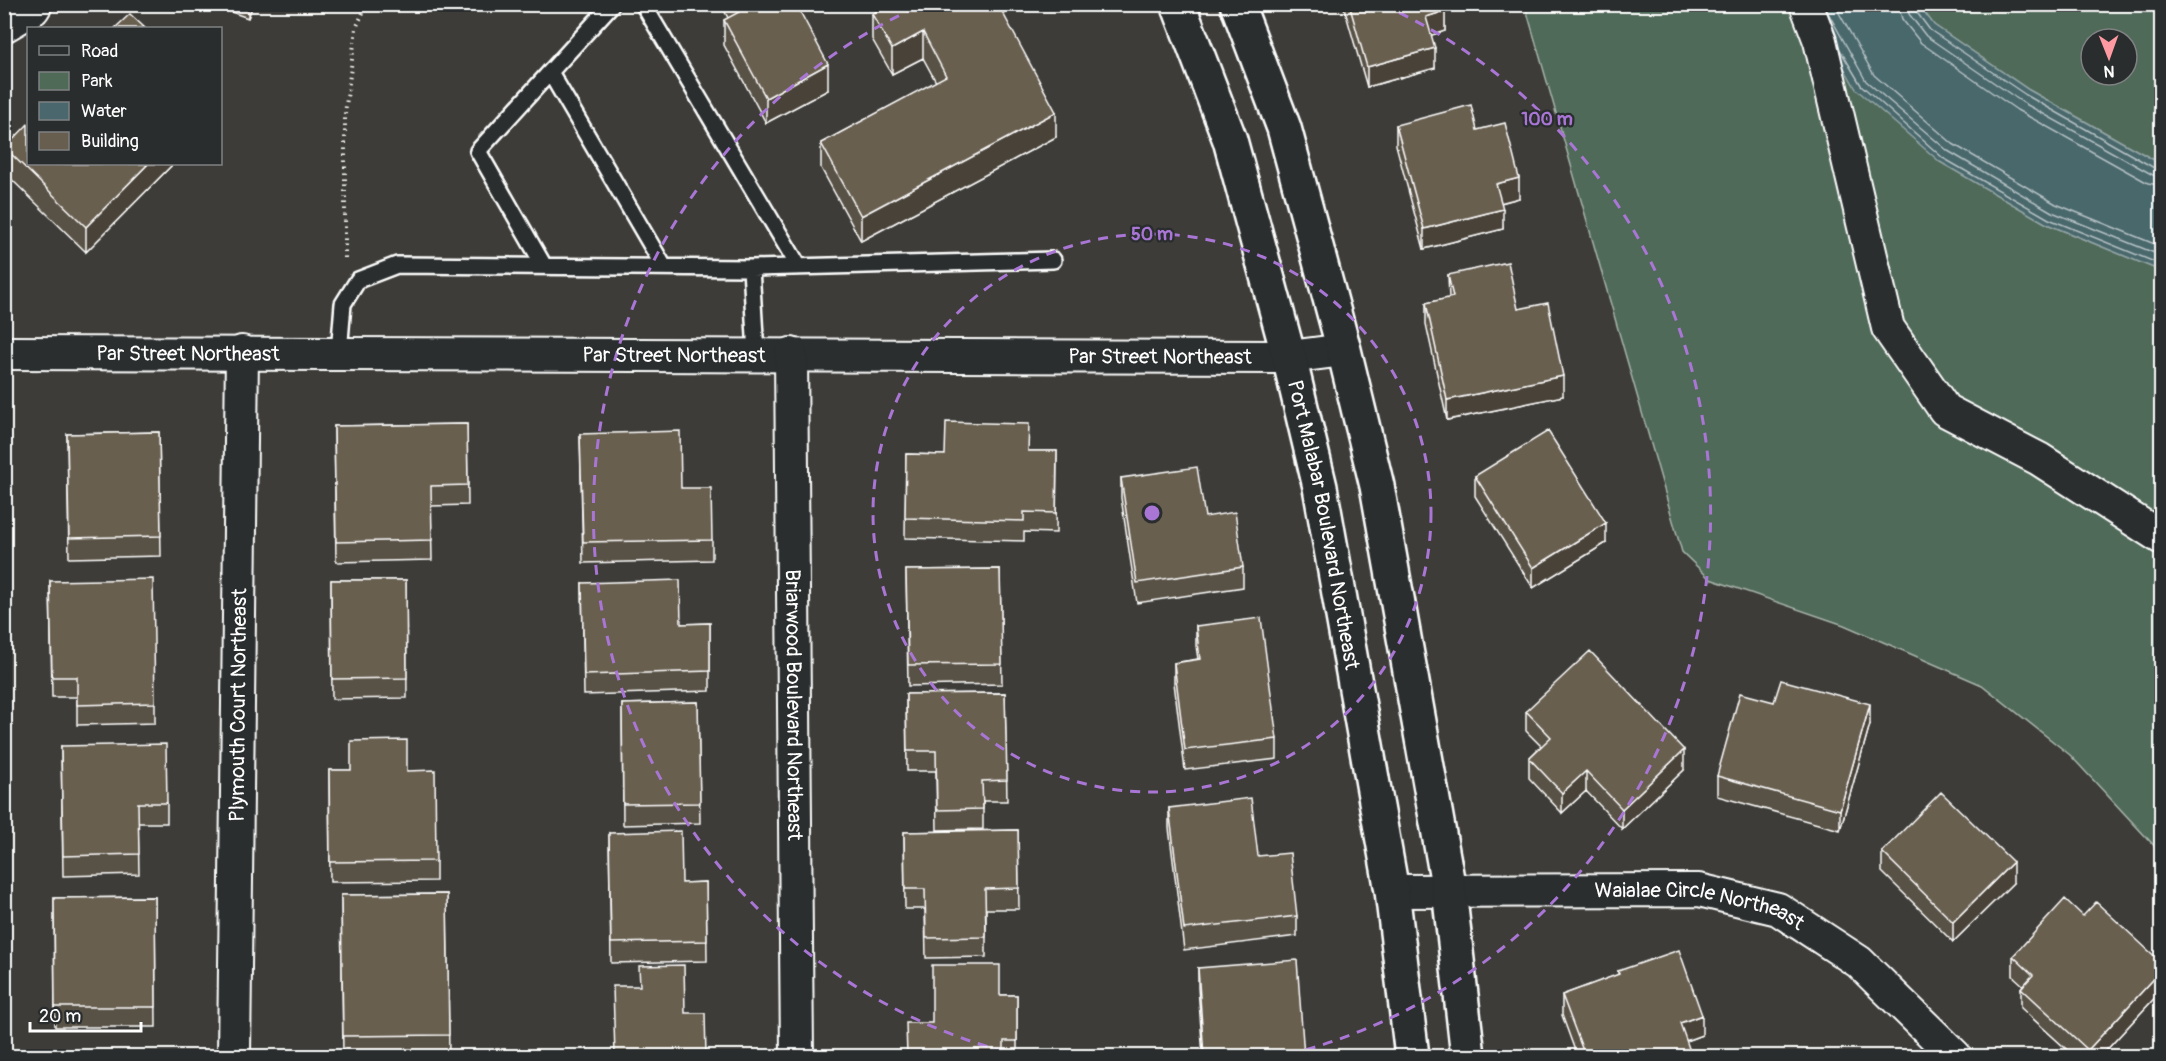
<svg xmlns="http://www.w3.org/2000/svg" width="2166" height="1061" font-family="Pangolin,sans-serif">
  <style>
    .green { fill: #506a58; stroke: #a8b4ac; stroke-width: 1.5; fill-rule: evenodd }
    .water { fill: #49676c; stroke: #92a4a7; stroke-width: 1.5 }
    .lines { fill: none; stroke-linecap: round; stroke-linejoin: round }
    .shore { stroke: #b6c2c4; stroke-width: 1.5 }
    .lane-casing { stroke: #fff; stroke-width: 20 }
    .street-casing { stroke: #fff; stroke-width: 36 }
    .secondary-casing { stroke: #fff; stroke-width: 38 }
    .path { stroke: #fff; stroke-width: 4; stroke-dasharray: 1.5 4.5; stroke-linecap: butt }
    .lane { stroke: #2a2d2e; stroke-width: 15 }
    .street { stroke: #2a2d2e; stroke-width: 32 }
    .secondary { stroke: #2a2d2e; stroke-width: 33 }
    .wall { fill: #595145; stroke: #fff; stroke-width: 1.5 }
    .shaded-wall { fill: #494238; stroke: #fff; stroke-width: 1.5 }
    .building { fill: #685e50; stroke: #fff; stroke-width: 1.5 }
    .ring { fill: none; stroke: #a976d5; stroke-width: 3; stroke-dasharray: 10 8 }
    .labels { text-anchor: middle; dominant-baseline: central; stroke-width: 4.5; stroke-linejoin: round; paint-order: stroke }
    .street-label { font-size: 21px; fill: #fff; stroke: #2a2d2e }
    .centre { fill: #a976d5; stroke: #2a2d2e; stroke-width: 3 }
    .ring-label { font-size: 18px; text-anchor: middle; font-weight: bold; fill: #a976d5; stroke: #2a2d2e; stroke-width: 4.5; stroke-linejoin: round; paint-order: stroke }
  </style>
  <rect width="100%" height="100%" fill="#3d3c38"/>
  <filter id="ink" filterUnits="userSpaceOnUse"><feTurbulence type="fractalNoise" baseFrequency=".0167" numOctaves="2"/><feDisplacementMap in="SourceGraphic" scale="12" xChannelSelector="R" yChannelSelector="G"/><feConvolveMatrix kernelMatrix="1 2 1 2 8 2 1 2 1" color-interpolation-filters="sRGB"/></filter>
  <g filter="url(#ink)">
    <path class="green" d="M1525 5H1810L1940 162 2047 224 2161 271V853L2070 755 1982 685 1844 625 1710 579 1682 552Z
      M1919 5H2161V164L2029 90 1934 25ZM2091 39H2127V75H2091Z"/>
    <path class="water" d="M1810 5H1919L1934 25 2029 90 2161 164V271L2047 224 1940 162 1856 89 1812 11Z"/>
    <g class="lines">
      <path class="shore" d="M1834 4 1874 75 1953 144 2056 204 2162 247
        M1898 4 1902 19 1921 43 2017 110 2148 183 2162 186
        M1907 4 1909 14 1926 36 2022 102 2153 175 2162 177
        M1914 4 1915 10 1930 30 2026 95 2156 169H2162
        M1827 11 1866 81 1948 151 2052 212 2162 256
        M1839 48 1861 85 1943 158 2049 219 2162 265"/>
      <defs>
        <path id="lane" d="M643 4 799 267
          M550 72 664 267
          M544 266 478 151 612 4
          M339 353 343 304 358 280 397 265 751 268
          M756 354 751 268 1053 260"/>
        <g id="street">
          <path d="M1806 4 1820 41 1888 328 1945 410 2039 459 2162 538"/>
          <path d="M4 26 33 9 36 4"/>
          <path id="s1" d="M4 353 1289 357 1344 350"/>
          <path id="s2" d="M791 354 797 1056"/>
          <path id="s3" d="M1392 891 1699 890 1778 909 1859 962 1955 1056"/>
          <path id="s4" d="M234 1056 242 352"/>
        </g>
        <g id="secondary">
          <path id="s5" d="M1178 4 1230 140 1289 357 1320 487 1392 891 1412 1056"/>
          <path d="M1237 4 1284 128 1344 350 1377 486 1449 890 1468 1056"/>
        </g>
      </defs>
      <use href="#lane" class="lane-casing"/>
      <use href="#street" class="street-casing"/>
      <use href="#secondary" class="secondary-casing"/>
      <path class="path" d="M345 258V114L356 28 367 4"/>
      <use href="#lane" class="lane"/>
      <use href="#street" class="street"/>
      <use href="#secondary" class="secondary"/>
    </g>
    <path class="wall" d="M209 4H253L248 18Z
      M721 4H812L800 11 828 90 766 123 724 45V20L728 18Z
      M885 4H998L1056 137 861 241 821 168V143L936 82 923 58 892 74 872 39V14L886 6Z
      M1343 4H1444L1445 31 1431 35 1435 68 1367 87Z
      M1396 125 1477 130 1519 198 1501 203 1503 229 1424 249 1396 145Z
      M5 148 28 164H173L86 252 5 173Z
      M1448 275 1518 309 1563 396 1447 420 1426 324V303L1449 298Z
      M467 424 468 505 431 506 432 560 336 562 334 426Z
      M159 432 161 556 69 558 67 434Z
      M580 434 681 488 712 540V560L583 563Z
      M1029 451H1057L1056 533 1024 532V541L905 538 906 454 945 455Z
      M1475 476 1606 543 1533 588 1475 496Z
      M1121 478 1205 517 1243 567V587L1137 603 1121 498Z
      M1000 569 1002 684 908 686 906 570Z
      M331 580H406L407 698 332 699Z
      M50 581 155 703V723L77 725V697H52Z
      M582 583 681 624 710 623V691L584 695Z
      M1196 626 1277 739V759L1185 770 1174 683V663L1198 659 1196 646Z
      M1005 693 1007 801H983V829L937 830 936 771H907L906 694Z
      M698 702 700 823 623 825 622 704Z
      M1774 702 1870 724 1840 830 1717 796V776Z
      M1526 711 1684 770 1622 829 1586 791 1562 813 1529 778V758L1541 746 1526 731Z
      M61 746 167 803V823H138L139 874 63 876Z
      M329 770 407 771 436 861V881L330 882Z
      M1169 808 1258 856 1297 916V936L1184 950 1169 828Z
      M1018 830 1019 909H986V957L926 958 925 909H905L904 832Z
      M609 833 682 883 706 882 707 961 611 963Z
      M1882 852 2013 883 1953 942 1882 872Z
      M447 894 449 1055 343 1056 341 895Z
      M155 897 156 1027H55L54 898Z
      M2083 916 2162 963V990L2101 1056H2074L2021 1008V988L2023 985 2013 976V956Z
      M1198 968 1304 1056H1203L1198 988Z
      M1618 971 1702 1035 1686 1041 1690 1056H1577L1562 1015V995L1618 975Z
      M1000 995H1017V1056H906L932 1023Z"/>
    <path class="shaded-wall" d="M248 4H253L248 18Z
      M789 4H812L789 16Z
      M1445 11V31L1426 37V17Z
      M923 32V58L892 74V49Z
      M1435 48V68L1367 87V67Z
      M828 64V90L766 123V98Z
      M1056 112V137L861 241V216Z
      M148 164H173L86 252V227Z
      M1519 178V198L1496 204V184Z
      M1503 209V229L1424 249V229Z
      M1563 376V396L1447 420V400Z
      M1606 523V543L1533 588V568Z
      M1870 704V724L1840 830V810Z
      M1684 750V770L1622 829V809Z
      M1586 771V791L1562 813V793Z
      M2013 862V883L1953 942V922Z
      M2162 970V990L2101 1056H2088V1050Z
      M1702 1015V1035L1680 1043V1023Z
      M1690 1051V1056H1675Z"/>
    <path class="building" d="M734 4H796L828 64 766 98 724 20 739 12Z
      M889 4H998L1056 112 861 216 821 143 946 76 923 32 892 49 872 14Z
      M1349 4H1444L1445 11 1426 17 1435 48 1367 67Z
      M130 14 145 28H115Z
      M1471 105 1477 130 1505 123 1519 178 1496 184 1503 209 1424 229 1396 125Z
      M28 124V164H148L86 227 5 148Z
      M1508 262 1518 309 1548 303 1563 376 1447 400 1426 303 1453 297 1448 275Z
      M946 422 1029 424 1028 451H1057L1056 513 1024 512V521L905 518 906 454 945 455Z
      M467 424 468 485 431 486 432 540 336 542 334 426Z
      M680 431 681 488H711L712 540 583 542 580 434Z
      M1548 431 1606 523 1533 568 1475 476Z
      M159 432 161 536 69 538 67 434Z
      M1197 467 1205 517 1235 512 1243 567 1137 583 1121 478Z
      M1000 569 1002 664 908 665 906 570Z
      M153 579 155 703 77 705V677H52L50 581Z
      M331 580H406L407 678 332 679Z
      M680 580 681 624 710 623V671L584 675 582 583Z
      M1261 618 1277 739 1185 750 1174 663 1200 659 1196 626Z
      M1590 651 1684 750 1622 809 1586 771 1562 793 1529 758 1551 737 1526 711Z
      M1781 680 1870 704 1840 810 1717 776 1740 693 1774 702Z
      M1005 693 1007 780 982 781 983 809 937 810 936 751H907L906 694Z
      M698 702 700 803 623 804 622 704Z
      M407 740V771L435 770 436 861 330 862 329 770H351V741Z
      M166 744 167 803H138L139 854 63 856 61 746Z
      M1941 792 2013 862 1953 922 1882 852Z
      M1251 798 1258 856 1290 853 1297 916 1184 929 1169 808Z
      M1018 830 1019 888 985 889 986 937 926 938 925 889H905L904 832Z
      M681 831 682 883 706 882 707 941 611 943 609 833Z
      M447 894 449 1035 343 1036 341 895Z
      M155 897 156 1007H55L54 898Z
      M2065 899 2083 916 2096 902 2162 963V970L2088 1050 2021 988 2033 975 2013 956Z
      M1679 950 1702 1015 1680 1023 1690 1051 1675 1056H1585L1562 995 1619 974 1618 971Z
      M1297 960 1304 1056H1204L1198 968Z
      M684 965 685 1013H705L706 1056H615L613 986H640L639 966Z
      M932 965H1000V995H1017V1041H1004V1056H907L906 1023H932Z"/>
  </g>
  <g class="ring">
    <circle cx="1152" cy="513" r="279"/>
    <path d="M1022 1056A558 558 0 0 1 921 5M1383 5A558 558 0 0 1 1282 1056"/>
  </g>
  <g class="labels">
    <g class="street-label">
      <text stroke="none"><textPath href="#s1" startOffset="184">Par Street Northeast</textPath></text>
      <text stroke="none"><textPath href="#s1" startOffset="670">Par Street Northeast</textPath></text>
      <text stroke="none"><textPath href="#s1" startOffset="1156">Par Street Northeast</textPath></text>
      <text stroke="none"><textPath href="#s5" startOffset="542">Port Malabar Boulevard Northeast</textPath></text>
      <text stroke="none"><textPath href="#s4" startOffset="351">Plymouth Court Northeast</textPath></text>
      <text stroke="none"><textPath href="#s2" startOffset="351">Briarwood Boulevard Northeast</textPath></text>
      <text stroke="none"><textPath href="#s3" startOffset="310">Waialae Circle Northeast</textPath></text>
    </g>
  </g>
  <circle cx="1152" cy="513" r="9" class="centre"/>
  <g class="ring-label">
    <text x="1547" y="125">100 m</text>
    <text x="1152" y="240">50 m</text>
  </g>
  <rect width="2166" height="1061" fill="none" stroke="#2a2d2e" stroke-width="24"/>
  <rect x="12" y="12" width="2142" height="1037" fill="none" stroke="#fff" stroke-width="2" filter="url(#ink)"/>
  <rect x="27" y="27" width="195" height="138" fill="#2a2d2e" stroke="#7f8182" stroke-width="1.5"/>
  <rect x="39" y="46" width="30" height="9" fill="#2a2d2e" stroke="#7f8182" stroke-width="1.5"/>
  <text x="81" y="57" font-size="18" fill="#ffffff">Road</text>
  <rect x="39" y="72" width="30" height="18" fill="#506a58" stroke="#7f8182" stroke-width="1.5"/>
  <text x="81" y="87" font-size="18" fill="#ffffff">Park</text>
  <rect x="39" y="102" width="30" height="18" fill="#49676c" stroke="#7f8182" stroke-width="1.5"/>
  <text x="81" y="117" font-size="18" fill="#ffffff">Water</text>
  <rect x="39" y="132" width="30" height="18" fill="#685e50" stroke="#7f8182" stroke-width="1.5"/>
  <text x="81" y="147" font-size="18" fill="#ffffff">Building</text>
  <g transform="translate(2109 57) rotate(179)"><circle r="28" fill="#2a2d2e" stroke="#7f8182" stroke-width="1.5"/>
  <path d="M0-4.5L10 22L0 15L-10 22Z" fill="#ff9aa2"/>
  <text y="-9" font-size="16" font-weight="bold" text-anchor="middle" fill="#ffffff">N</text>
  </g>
  <path d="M30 1022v9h111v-9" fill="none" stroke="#ffffff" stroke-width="3"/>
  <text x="39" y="1022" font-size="18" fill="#ffffff" stroke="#2a2d2e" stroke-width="4.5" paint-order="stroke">20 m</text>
</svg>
